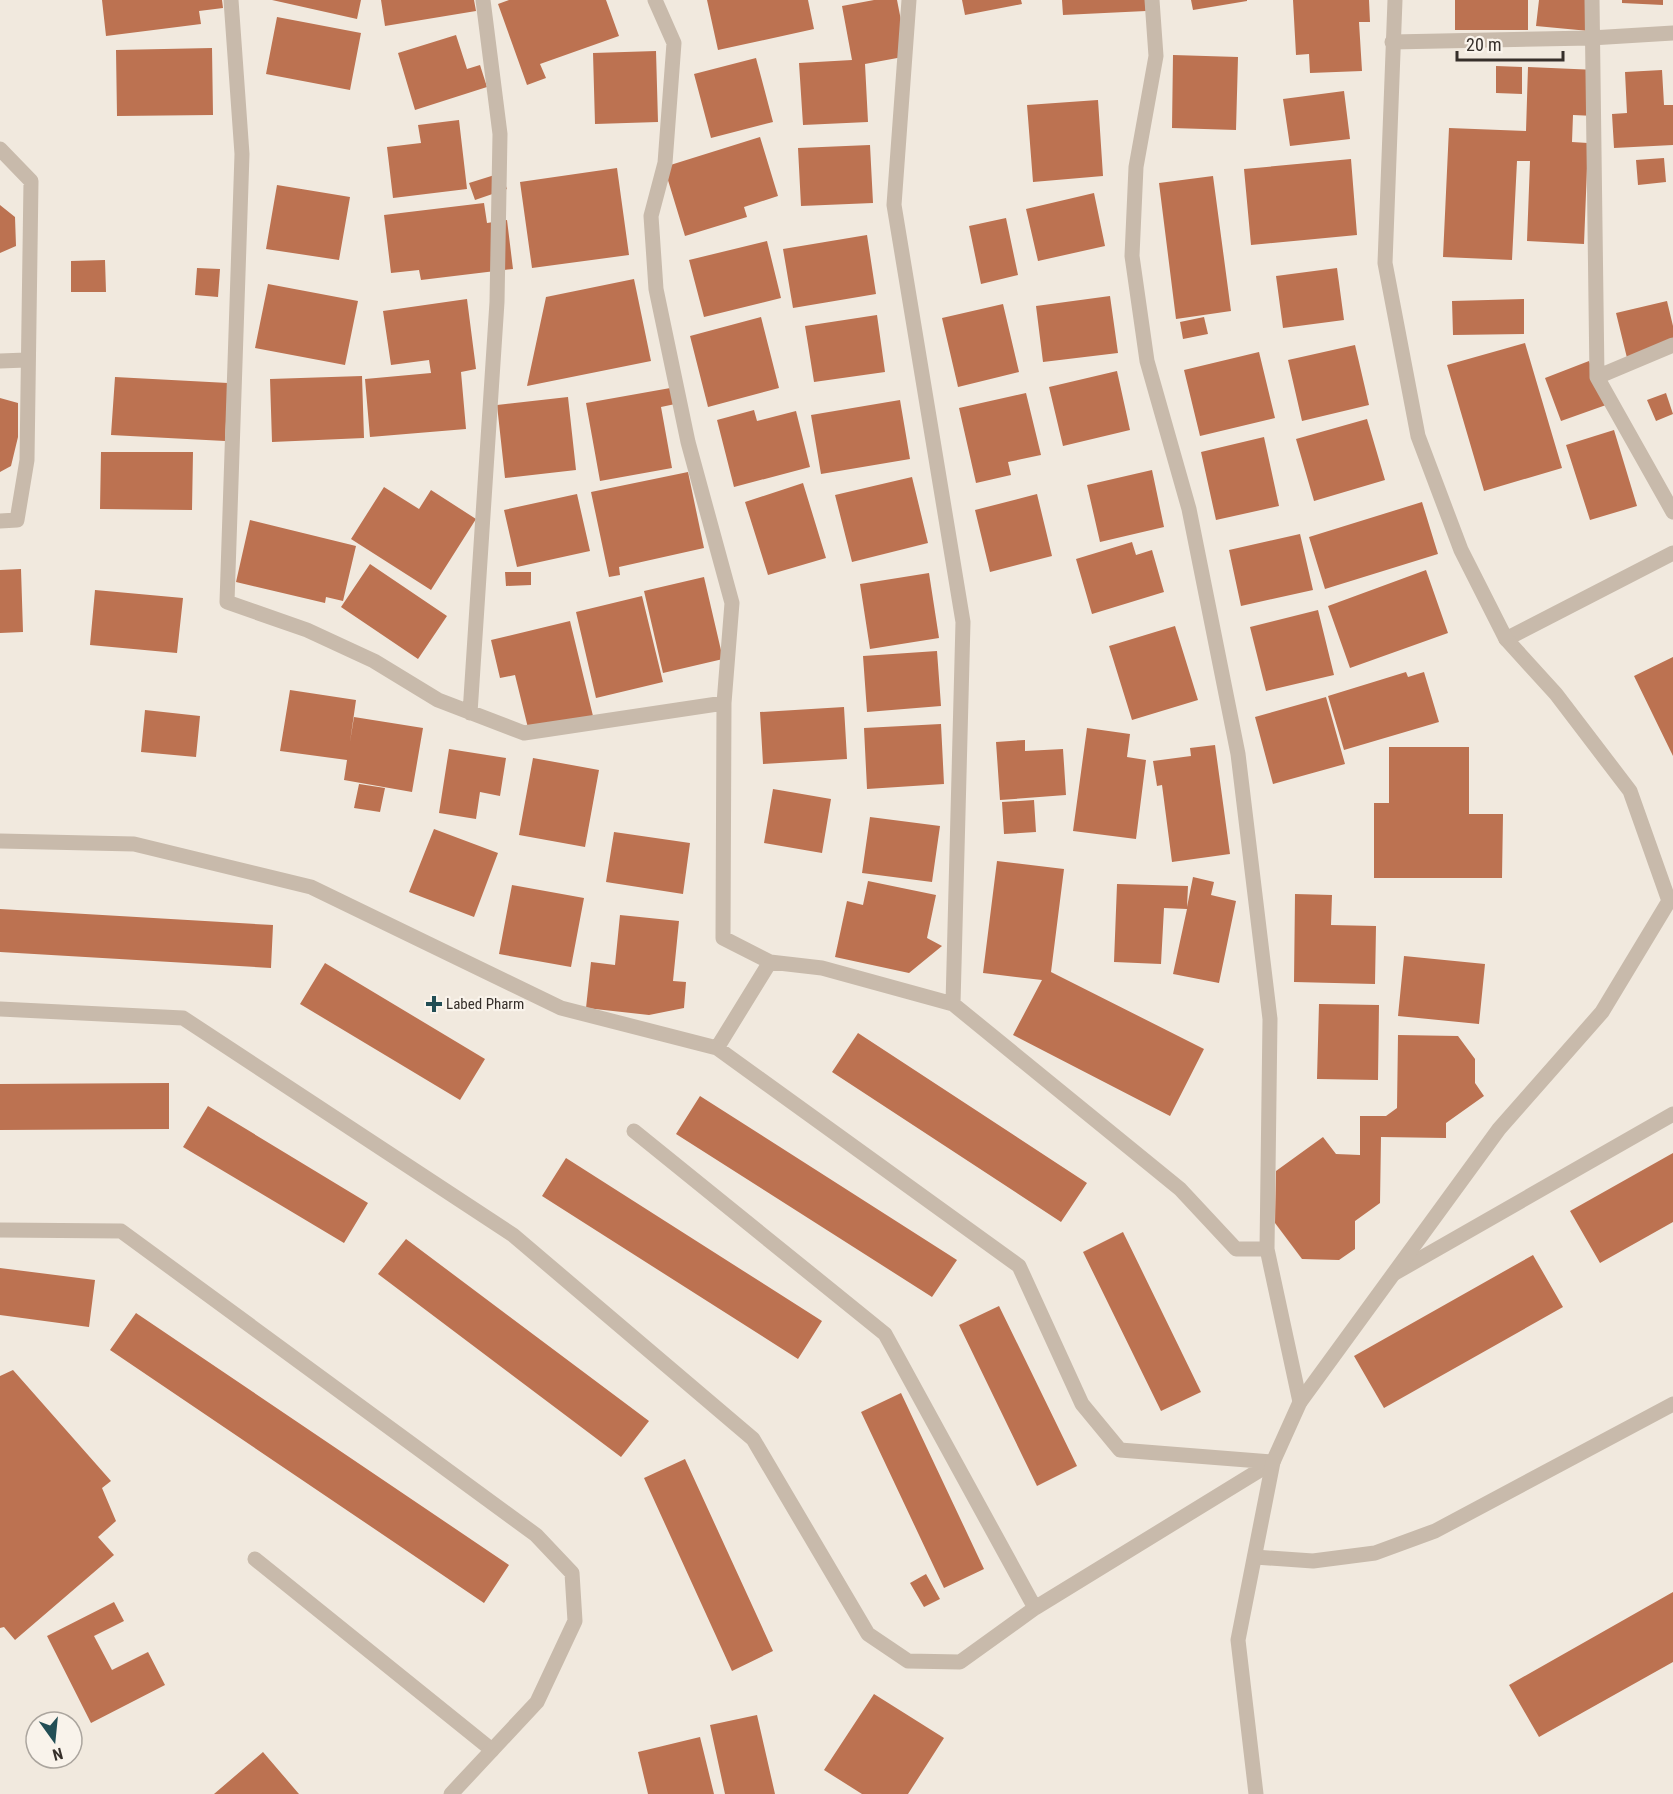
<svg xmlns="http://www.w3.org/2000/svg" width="1673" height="1794" font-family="'Roboto Condensed',sans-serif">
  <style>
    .building { fill: #bc7251 }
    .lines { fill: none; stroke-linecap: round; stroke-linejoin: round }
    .service { stroke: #c8baab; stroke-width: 15 }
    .minor { stroke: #c8baab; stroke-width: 15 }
    .tertiary { stroke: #c8baab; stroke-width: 15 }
    .poi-dot { fill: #224e55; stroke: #f9f3eb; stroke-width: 2 }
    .labels { text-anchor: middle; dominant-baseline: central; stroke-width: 4.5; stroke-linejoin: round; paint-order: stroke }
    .poi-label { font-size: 15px; fill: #362f2a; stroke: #f9f3eb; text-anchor: start }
  </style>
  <rect width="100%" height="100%" fill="#f1e9de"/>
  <path class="building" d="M102 0H222L223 8 199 11 201 24 106 36Z
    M272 0H361L357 19Z
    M381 0H474L476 11 385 26Z
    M509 0H606L619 36 540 64 546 78 527 85 498 4Z
    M707 0H808L814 29 718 50Z
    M874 0H897L908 56 865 64 868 122 803 125 799 63 852 60 842 6Z
    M962 0H1021L1022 4 965 15Z
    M1062 0H1145L1146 11 1063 15Z
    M1191 0H1247V1L1193 10Z
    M1293 0H1369L1370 22H1359L1362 71 1310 73 1309 54 1296 55Z
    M1455 0H1528V30H1455Z
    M1539 0H1592L1589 31 1536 26Z
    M1622 0H1663V5L1622 3Z
    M277 17 361 33 350 90 266 74Z
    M456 35 467 69 480 65 487 87 415 110 398 53Z
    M212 48 213 115 117 116 116 50Z
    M656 51 658 122 595 124 593 53Z
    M1173 55 1238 57 1236 130 1172 128Z
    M756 58 773 122 711 138 694 74Z
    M1496 66 1522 67V94L1496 93Z
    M1528 67 1597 70 1595 116 1573 115 1572 142 1588 143 1584 244 1527 241 1530 161H1517L1512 260 1443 257 1449 128 1526 131Z
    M1662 70 1664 105H1673V145L1614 148 1612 114 1627 113 1625 72Z
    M1344 91 1350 139 1290 146 1283 99Z
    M1098 100 1103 176 1033 182 1027 105Z
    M459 120 467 189 393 198 387 147 421 143 418 125Z
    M760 137 778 196 744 207 747 217 685 236 664 167Z
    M870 145 873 203 801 206 798 148Z
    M1664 158 1666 182 1638 185 1636 160Z
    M1351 159 1357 235 1251 245 1244 169Z
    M617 168 629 255 532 268 520 182Z
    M501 173 507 189 475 200 469 183Z
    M1213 176 1231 311 1176 319 1159 183Z
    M277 185 350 197 339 260 266 249Z
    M1094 193 1105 246 1038 261 1026 209Z
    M484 203 487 223 507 220 513 269 421 280 419 270 391 273 384 215Z
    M0 205 15 217 16 246 0 253Z
    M1006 218 1018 275 981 284 969 226Z
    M867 235 876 294 793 308 783 249Z
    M767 241 781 298 704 317 689 260Z
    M105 260 106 292H71V261Z
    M197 268 220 269 218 297 195 295Z
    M1337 268 1344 320 1283 328 1276 276Z
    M634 279 651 361 527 386 546 297Z
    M268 284 358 301 345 365 255 348Z
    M1110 296 1118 353 1043 362 1036 306Z
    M467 299 476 369 461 372 466 429 370 437 365 379 431 373 429 360 391 365 383 311Z
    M1524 299V334L1453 335 1452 301Z
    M1667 301 1673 326V352L1628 362 1616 313Z
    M1003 304 1019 372 958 387 942 318Z
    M877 315 885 372 814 382 805 326Z
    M761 317 779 388 708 407 690 336Z
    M1204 317 1208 334 1183 339 1180 322Z
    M1525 343 1562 468 1484 491 1447 365Z
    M1355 345 1369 405 1302 421 1288 360Z
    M1259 352 1275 418 1200 436 1184 370Z
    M1589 361 1606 405 1561 421 1545 378Z
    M1117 371 1130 430 1063 446 1049 387Z
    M362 376 364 438 272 442 270 379Z
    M115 377 228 383 225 441 111 435Z
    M676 387 680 403 661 407 672 468 600 481 586 403Z
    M1026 393 1041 455 1008 462 1011 475 976 483 959 408Z
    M1666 393 1673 414 1656 421 1647 400Z
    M568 397 576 470 505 478 497 405Z
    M0 398 18 403V437L11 466 0 472Z
    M900 400 910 459 821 474 811 415Z
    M754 410 757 421 796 411 810 467 734 487 717 420Z
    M1367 419 1385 480 1314 501 1296 439Z
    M1614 430 1637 506 1590 520 1566 445Z
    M1264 437 1279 506 1216 520 1201 452Z
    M101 452H193L192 510 100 509Z
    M1152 470 1164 527 1100 542 1087 485Z
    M688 472 704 548 619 567 620 575 609 577 591 492Z
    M912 477 928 543 852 562 835 495Z
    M803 483 826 558 768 575 745 502Z
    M384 487 419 509 431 490 476 519 431 590 351 539Z
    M577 494 590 551 517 567 504 510Z
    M1037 494 1052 556 990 572 975 510Z
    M1422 502 1438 554 1325 589 1309 537Z
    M250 520 356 546 343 601 326 597 325 603 236 582Z
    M1300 534 1313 590 1241 606 1229 550Z
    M1132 542 1136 555 1152 550 1164 592 1092 614 1076 559Z
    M370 564 447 616 418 659 341 607Z
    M21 569 23 632 0 633V570Z
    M1426 570 1448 633 1350 668 1328 606Z
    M505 572H531V585L506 586Z
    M929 573 939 638 870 649 860 584Z
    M704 577 723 659 663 673 644 591Z
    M95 590 183 598 177 653 90 645Z
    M642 596 663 682 596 698 576 612Z
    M1318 610 1334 675 1266 691 1250 627Z
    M570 621 593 716 529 732 515 675 500 678 491 640Z
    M1175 626 1198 700 1132 720 1109 646Z
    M937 651 941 706 867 712 863 656Z
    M1673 657V756L1634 676Z
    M1406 672 1408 677 1424 672 1439 722 1344 750 1328 696Z
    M290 690 356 700 350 742 354 717 423 728 412 792 344 780 347 760 280 751Z
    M1326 697 1345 764 1273 784 1255 717Z
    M844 707 847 759 763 764 760 712Z
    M145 710 200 716 196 757 141 752Z
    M941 724 944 784 867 789 864 728Z
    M1087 728 1130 734 1127 757 1146 760 1136 839 1073 831Z
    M1025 740V751L1063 749 1066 795 1000 800 996 742Z
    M1215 745 1230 854 1172 862 1162 785 1157 786 1153 761 1191 756 1190 748Z
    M1389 747H1469V814H1503L1502 878H1374V803H1389Z
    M449 749 506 758 500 796 480 792 476 819 439 813Z
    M533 758 599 770 585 847 519 835Z
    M359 784 385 788 380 812 354 808Z
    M773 789 831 799 822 853 764 843Z
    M1034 800 1036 832 1004 834 1002 802Z
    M870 817 940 826 932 882 862 873Z
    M434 829 498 853 474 917 409 892Z
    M614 832 690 843 683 894 606 882Z
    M997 861 1064 869 1051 972 1204 1049 1170 1116 1013 1035 1042 980 983 973Z
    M1193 877 1214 882 1211 895 1236 901 1219 983 1173 974 1187 909 1164 908 1161 964 1114 962 1117 884 1188 886 1187 907Z
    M868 881 936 895 927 938 942 946 909 973 835 957 847 901 863 905Z
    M512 885 584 898 571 967 499 954Z
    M1295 894 1332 895 1331 925 1376 926 1375 984 1294 982Z
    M0 909 273 925 271 968 0 952Z
    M620 915 679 921 673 981 686 982 684 1008 649 1015 586 1008 591 962 615 965Z
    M1404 956 1485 964 1479 1024 1398 1016Z
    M325 963 485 1059 460 1100 300 1004Z
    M1319 1004 1379 1005 1378 1080 1317 1079Z
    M858 1033 1087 1183 1061 1222 832 1072Z
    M1398 1035 1458 1036 1475 1059V1083L1484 1096 1446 1123V1138L1381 1137 1380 1203 1355 1221V1249L1339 1260 1302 1259 1275 1223 1276 1171 1323 1137 1336 1154 1360 1155V1116H1386L1397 1108Z
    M169 1083V1129L0 1130V1084Z
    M700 1096 957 1260 932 1297 676 1134Z
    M208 1106 368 1203 344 1243 183 1147Z
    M1673 1153V1222L1600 1263 1570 1211Z
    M566 1158 822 1321 798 1359 542 1196Z
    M1123 1232 1201 1392 1161 1411 1083 1252Z
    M406 1239 649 1421 621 1457 378 1274Z
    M1533 1255 1563 1307 1384 1408 1354 1356Z
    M0 1268 95 1280 89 1327 0 1315Z
    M999 1306 1077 1466 1037 1486 959 1325Z
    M136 1313 509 1565 484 1603 110 1350Z
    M13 1370 111 1481 102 1488 116 1521 98 1537 114 1555 15 1640 4 1627 0 1628V1376Z
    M901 1393 984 1569 944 1588 861 1412Z
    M685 1459 773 1651 732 1671 644 1478Z
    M926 1574 940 1599 924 1607 910 1583Z
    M1673 1592V1662L1539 1737 1509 1685Z
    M114 1602 124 1621 94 1636 112 1670 148 1652 165 1685 91 1723 47 1636Z
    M874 1694 944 1738 908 1794H862L824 1770Z
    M757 1715 775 1794H725L710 1725Z
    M700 1737 714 1794H648L638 1752Z
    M263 1752 299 1794H214Z"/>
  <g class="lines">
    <path class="service" d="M255 1559 492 1750"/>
    <path class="minor" d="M231 0 242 154 227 602 307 630 374 661 438 700 524 733 724 703
      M655 0 674 43 665 163 651 216 656 289 688 442 732 603 724 703 723 938 770 962 822 968 953 1004 1180 1189 1236 1249H1267
      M909 0 894 205 963 622 953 1004
      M1152 0 1156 56 1136 167 1132 256 1147 361 1189 509 1238 754 1270 1019 1267 1249 1300 1402
      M1592 0 1597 377 1673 512
      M1392 42 1591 38 1673 33
      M0 149 31 181 27 460 17 520 0 521
      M0 361 26 360
      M1597 377 1673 345
      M1506 639 1673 553
      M470 713 497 302 500 134 483 0
      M0 841 134 844 311 887 561 1008 717 1048 770 962
      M0 1009 183 1018 513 1235 753 1439 868 1634 908 1661 960 1662 1035 1608 1273 1462
      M717 1048 1019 1266 1082 1404 1120 1450 1273 1462
      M634 1131 885 1334 1035 1608
      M0 1230 121 1231 536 1535 572 1573 575 1621 537 1702 451 1794
      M1395 1273 1673 1114
      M1255 1557 1313 1561 1375 1553 1435 1531 1673 1404"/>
    <path class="tertiary" d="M1256 1794 1238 1640 1273 1462 1300 1402 1499 1129 1602 1012 1669 901 1630 791 1556 694 1506 639 1461 550 1418 436 1385 263 1395 0"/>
  </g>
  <path class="poi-dot" d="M431 995h6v6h6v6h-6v6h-6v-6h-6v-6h6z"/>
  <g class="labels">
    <g class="poi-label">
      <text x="446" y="1004">Labed Pharm</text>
    </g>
  </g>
  <g transform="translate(54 1740) rotate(165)"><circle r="28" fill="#f9f3eb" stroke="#aba59e" stroke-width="1.5"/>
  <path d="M0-4.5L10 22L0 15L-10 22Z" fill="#224e55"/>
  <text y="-9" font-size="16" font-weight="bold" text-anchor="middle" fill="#362f2a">N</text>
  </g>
  <path d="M1457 51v9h106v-9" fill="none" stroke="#362f2a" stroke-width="3"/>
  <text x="1466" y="51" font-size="18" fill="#362f2a" stroke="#f9f3eb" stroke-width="4.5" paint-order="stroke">20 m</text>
</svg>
